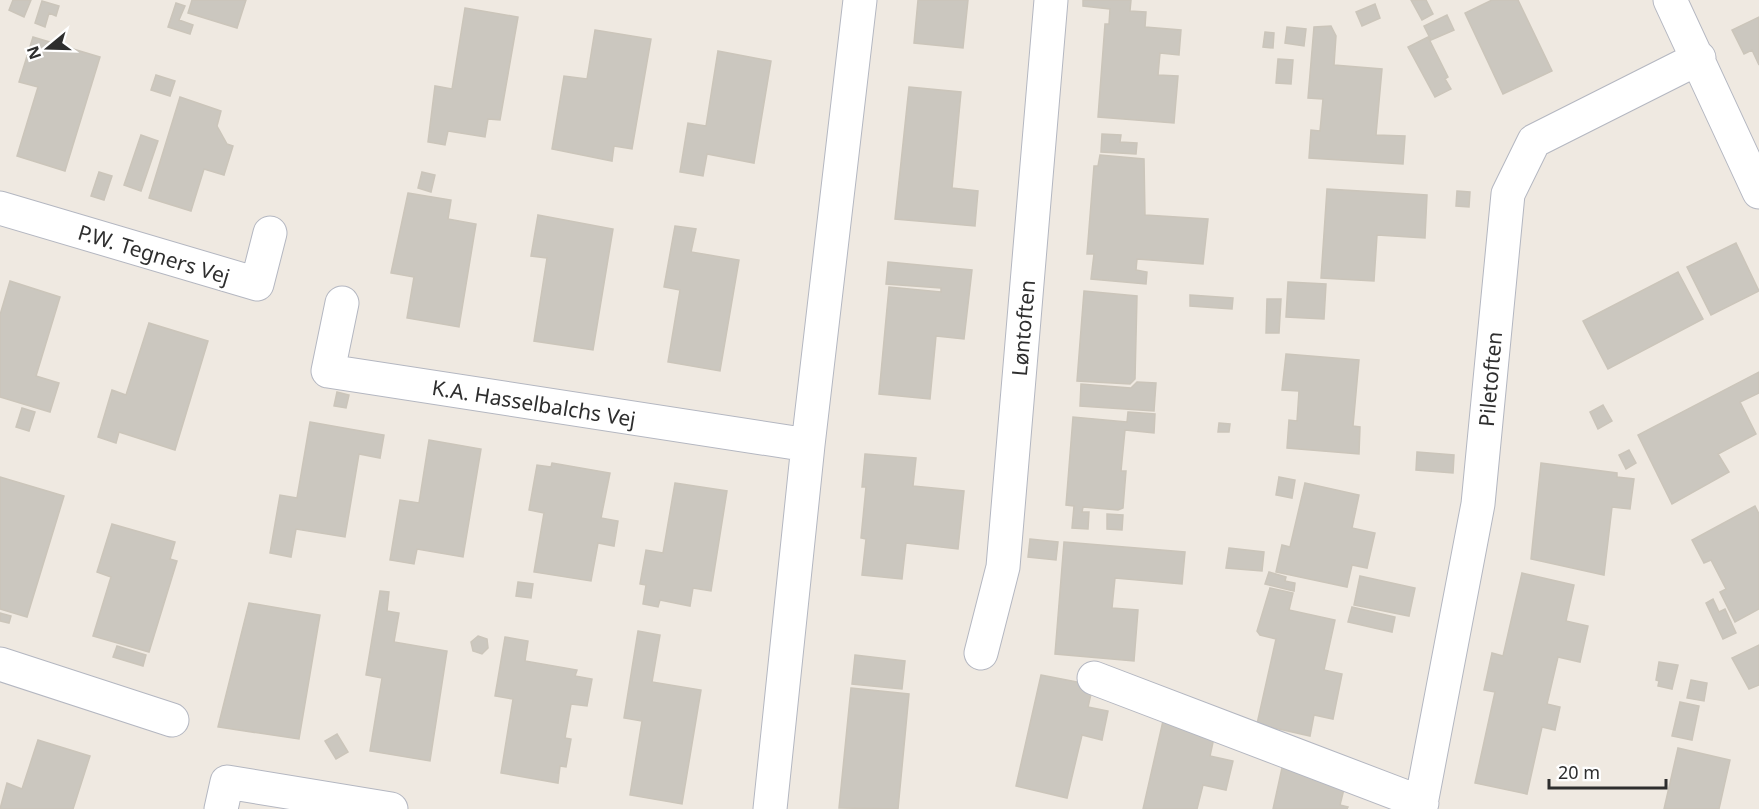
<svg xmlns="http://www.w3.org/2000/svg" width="1759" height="809" font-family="'Noto Sans',sans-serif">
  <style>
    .building { fill: #cbc7bf; stroke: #cbc5ba; stroke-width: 1.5 }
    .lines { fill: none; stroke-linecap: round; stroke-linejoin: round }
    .street-casing { stroke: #b4b7c1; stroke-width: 35 }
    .street { stroke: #fff; stroke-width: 33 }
    .labels { text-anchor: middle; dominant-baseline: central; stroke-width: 4.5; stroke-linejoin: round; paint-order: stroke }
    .street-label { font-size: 21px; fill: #2e2e2e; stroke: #fff }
  </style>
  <rect width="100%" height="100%" fill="#efe9e1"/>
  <path class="building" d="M13 0H31L24 17 9 10Z
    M192 0H246L237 28 188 13Z
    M918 0H968L963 48 914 43Z
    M1083 0H1131L1130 11 1146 12 1145 27 1181 30 1179 55 1160 53 1158 75 1178 76 1174 123 1098 117 1105 24H1109L1110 9 1083 6Z
    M1411 0H1426L1433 14 1422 20Z
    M1492 0H1518L1552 71 1503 94 1465 13Z
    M42 1 59 6 56 16 49 13 45 27 35 23Z
    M176 3 185 6 179 20 193 25 190 34 168 27Z
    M1375 4 1380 18 1362 26 1356 12Z
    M465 8 518 17 500 120 488 119 485 137 448 131 445 145 428 142 435 86 452 89Z
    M1447 15 1454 30 1431 40 1424 26Z
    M1759 17V65L1752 50 1744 54 1732 30Z
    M1331 26 1336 36 1334 65 1382 69 1376 135 1405 136 1403 164 1309 158 1311 130 1320 131 1323 99 1308 98 1314 27Z
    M1287 27 1306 29 1304 46 1285 43Z
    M595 30 651 39 632 149 614 146 612 161 552 149 564 76 587 79Z
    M1265 32 1274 33 1273 48 1263 47Z
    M33 37 100 57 65 171 17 156 38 87 19 82Z
    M1428 37 1448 77 1445 79 1451 89 1435 97 1408 47Z
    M718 51 771 61 754 163 707 154 703 176 680 172 688 123 706 126Z
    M1278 59 1293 60 1291 84 1276 83Z
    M156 75 175 81 170 96 151 90Z
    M909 87 961 92 952 188 978 191 975 226 895 219Z
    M180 97 221 111 217 126 227 144 233 146 224 175 204 169 191 211 149 198Z
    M1102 134 1121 135 1120 142 1137 143 1136 154 1101 152Z
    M141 135 158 141 141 191 124 185Z
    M1100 155 1144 159 1145 215 1208 219 1203 264 1137 259 1136 270 1147 272 1146 284 1091 279 1094 254H1087L1094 166H1098Z
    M99 172 112 176 104 200 91 196Z
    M422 172 435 175 431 192 418 188Z
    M1327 189 1427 195 1425 238 1377 235 1374 281 1321 278Z
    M1457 191 1470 192 1469 207 1456 206Z
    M408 193 451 200 448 219 476 224 459 327 407 318 414 277 391 273Z
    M538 215 613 229 593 350 534 341 547 258 531 256Z
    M675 226 696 229 691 252 739 260 720 371 668 362 680 290 664 287Z
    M1736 243 1759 291 1711 315 1687 267Z
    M888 262 972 270 964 339 936 336 930 399 879 394 889 287 941 292V288L886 284Z
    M1678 272 1703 319 1608 369 1583 321Z
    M10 281 60 297 36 376 59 383 50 412 0 397V315Z
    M1288 282 1326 284 1324 319 1286 317Z
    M1084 291 1137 296 1135 379 1130 384 1077 381Z
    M1190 295 1233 298 1232 309 1190 306Z
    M1267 299H1281L1279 333H1266Z
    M149 323 208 341 175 450 119 432 116 443 98 437 112 390 126 395Z
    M1286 354 1359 360 1353 426 1360 427 1359 454 1287 448 1289 420 1297 421 1299 391 1282 390Z
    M1759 372V393L1740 402 1756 434 1718 454 1729 472 1672 504 1638 435Z
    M1137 382 1156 383 1154 411 1080 406 1081 384 1131 388Z
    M337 392 349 395 346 408 334 406Z
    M1603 405 1612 421 1598 429 1590 412Z
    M22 408 35 412 29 431 16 427Z
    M1128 412 1155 414 1154 433 1125 430 1121 471H1126L1123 508 1118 510 1083 507 1082 512H1089L1088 529 1072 528 1074 506 1066 505 1073 417 1127 422Z
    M310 422 384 435 380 458 359 454 345 537 296 529 291 557 270 553 280 495 297 498Z
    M1219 423 1230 424 1229 432H1218Z
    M429 440 481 449 463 557 417 549 414 564 390 560 400 500 419 503Z
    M1629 450 1636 463 1626 469 1619 455Z
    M1417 452 1454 455 1453 473 1416 470Z
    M865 454 916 458 913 486 964 491 958 549 906 543 902 579 862 575 866 539 861 538 866 487H862Z
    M552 463 610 473 601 518 618 521 614 546 598 543 591 581 534 572 544 513 529 510 537 465 551 467Z
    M1541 463 1617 473V477L1634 479 1630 509 1612 507 1604 575 1531 559Z
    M0 477 64 496 27 617 0 609Z
    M1279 477 1295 480 1292 498 1276 495Z
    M675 483 727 491 711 591 693 588 690 606 660 600 658 607 643 604 646 585 640 584 646 550 663 553Z
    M1305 483 1359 495 1352 528 1375 533 1367 568 1352 565 1347 587 1276 572 1282 545 1290 547Z
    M1755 506 1759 514V609L1735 622 1720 592 1726 589 1711 560 1704 563 1692 540Z
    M1107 514 1123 515 1122 530 1107 529Z
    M112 524 175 542 170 559 177 561 149 652 93 636 111 577 97 572Z
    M1030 539 1058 542 1056 560 1028 557Z
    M1064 542 1185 552 1182 584 1115 578 1112 608 1138 610 1134 661 1055 654Z
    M1229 548 1264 552 1262 571 1226 568Z
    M1269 572 1286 577 1285 581 1295 583 1294 591 1265 584Z
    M1522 573 1574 585 1566 621 1588 626 1580 662 1558 657 1547 704 1560 707 1555 730 1542 727 1527 794 1475 783 1495 692 1484 690 1492 653 1503 656Z
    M1360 576 1415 588 1409 616 1354 605Z
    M518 582 533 584 531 598 516 596Z
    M1270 588 1293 593 1289 610 1335 620 1324 670 1342 674 1333 719 1314 715 1310 736 1257 724 1276 639 1260 635 1257 631Z
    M380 591 389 592 387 611 399 613 394 642 447 651 430 761 370 751 382 678 366 675Z
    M1713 599 1719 612 1725 609 1736 633 1723 639 1706 603Z
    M249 603 320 615 299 739 218 727Z
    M1352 607 1395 617 1392 632 1348 622Z
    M0 613 11 616 9 623 0 621Z
    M638 631 660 635 652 682 701 690 682 804 630 795 642 721 624 718Z
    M478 636 487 639 488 648 482 654 473 651 471 642Z
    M505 637 528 641 525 661 577 670 575 676 592 679 587 706 571 704 565 738 571 739 566 767 560 766 558 783 501 773 513 699 495 696Z
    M1759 645V685L1749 689 1732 658Z
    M117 646 146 655 143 666 113 657Z
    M855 655 905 661 902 689 852 684Z
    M1659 662 1678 665 1672 689 1658 686 1659 681 1656 680Z
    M1041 675 1093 685 1088 707 1108 711 1102 740 1082 735 1067 798 1016 786Z
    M1691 680 1707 683 1704 701 1687 698Z
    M851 688 909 694 898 809 839 808Z
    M1680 702 1699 706 1692 740 1672 736Z
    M1163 721 1215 733 1210 756 1233 761 1226 790 1203 785 1197 809H1143Z
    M337 734 348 752 336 759 325 741Z
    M38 740 90 756 73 809H0L7 783 22 789Z
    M1678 748 1730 760 1719 809H1664Z
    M1282 768 1345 785 1340 805 1348 807 1347 809H1273Z"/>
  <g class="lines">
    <defs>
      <path id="street" d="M1670 0 1759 192
        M0 208 257 284 270 233
        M342 303 328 371 808 445
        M981 653 1003 567 1051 0
        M0 664 172 720
        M1094 678 1422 803
        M221 809 227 782 391 809
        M770 809 808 445 860 0
        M1420 809 1478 504 1508 194 1534 141 1699 58"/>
    </defs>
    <use href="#street" class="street-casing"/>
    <use href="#street" class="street"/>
  </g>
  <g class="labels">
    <g class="street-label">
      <text transform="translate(154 254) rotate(17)">P.W. Tegners Vej</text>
      <text transform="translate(1023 328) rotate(-85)">Løntoften</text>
      <text transform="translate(1490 379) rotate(-85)">Piletoften</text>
      <text transform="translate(534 403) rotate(9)">K.A. Hasselbalchs Vej</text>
    </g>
  </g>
  <g transform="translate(48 48) rotate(251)" stroke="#ffffff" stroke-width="4.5" paint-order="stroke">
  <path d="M0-4.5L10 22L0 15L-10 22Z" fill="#2e2e2e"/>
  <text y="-9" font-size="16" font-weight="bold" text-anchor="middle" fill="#2e2e2e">N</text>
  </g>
  <path d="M1549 779v9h117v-9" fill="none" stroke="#2e2e2e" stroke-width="3"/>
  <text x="1558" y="779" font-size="18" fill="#2e2e2e" stroke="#ffffff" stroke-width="4.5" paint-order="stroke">20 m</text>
</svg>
